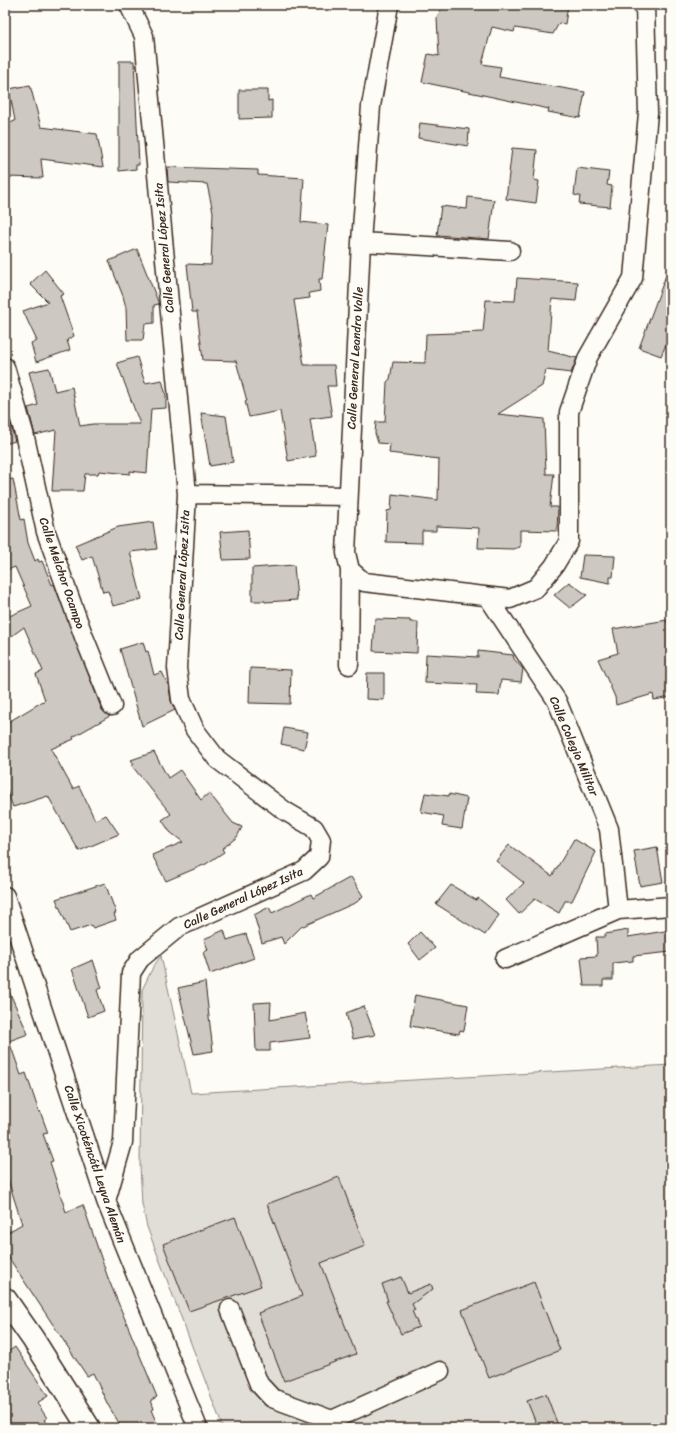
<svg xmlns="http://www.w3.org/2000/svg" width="676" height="1433" font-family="Sriracha,sans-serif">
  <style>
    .green { fill: #e1ded7; stroke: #8e847a }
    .building { fill: #cdc8c2; stroke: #3b2a1e }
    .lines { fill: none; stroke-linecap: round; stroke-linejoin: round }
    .minor-casing { stroke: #3b2a1e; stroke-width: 21 }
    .tertiary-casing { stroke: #3b2a1e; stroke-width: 25 }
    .minor { stroke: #fdfcf7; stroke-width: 18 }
    .tertiary { stroke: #fdfcf7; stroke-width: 22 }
    .labels { text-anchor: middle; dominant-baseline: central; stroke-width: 3; stroke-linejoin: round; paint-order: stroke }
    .street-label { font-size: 12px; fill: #3b2a1e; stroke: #fdfcf7 }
  </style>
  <rect width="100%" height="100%" fill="#fdfcf7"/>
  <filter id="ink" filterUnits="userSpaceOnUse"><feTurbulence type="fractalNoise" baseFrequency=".025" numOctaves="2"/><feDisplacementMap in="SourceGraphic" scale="8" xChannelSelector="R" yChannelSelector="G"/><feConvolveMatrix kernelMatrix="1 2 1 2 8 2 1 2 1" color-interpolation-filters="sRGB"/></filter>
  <g filter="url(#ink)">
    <path class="green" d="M161 956 191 1093 671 1065V1428H223L147 1227 142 1204 140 1165 142 990 153 967Z"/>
    <path class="building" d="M443 5H568L565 24 559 23 553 34 515 28 514 32 492 27 482 64 501 67 499 77 585 92 580 118 548 112 549 109 422 82 428 54 439 56 437 18Z
      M119 61H134L139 165H136V169L119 171Z
      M30 85 41 127 97 134 103 167 41 159 43 178 5 177V125L15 121 9 89Z
      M239 90H268V101L272 100V118L239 119Z
      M420 123 469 129 468 146 418 138Z
      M512 148 537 150 534 180 539 181 536 203 506 199Z
      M167 167 258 170V175L304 178 301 222 328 225 322 279H319L320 291 309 293 310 298 294 300 304 365H334L336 386H327L332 416 310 419 316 456 288 461 280 411 249 417 245 401H247L236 361 203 360 197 312H192L187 264 211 265 213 212 207 184 168 182Z
      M577 168 609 172 607 185 612 186 610 207 579 204 580 196 574 195Z
      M468 197 494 200 489 239 437 235 441 206 467 209Z
      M137 249 159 304 154 305V323L145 324 143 340H127L126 308 123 296 109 261Z
      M669 267 671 268V333L661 356 639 348Z
      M45 270 64 294 60 296 74 336 67 340 70 350 36 362 31 343 37 341 23 311 48 302 30 284Z
      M517 278 578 282 576 301 552 299 548 351 577 358 571 373 546 370 542 386 498 414 544 419 546 474H554L550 507H558L557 531 520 530V547L513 549 478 548 479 528 436 526V531H422V543L386 542 387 511 391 510 392 494 438 500 439 459 389 453 390 444 378 443 375 433 376 422H385L387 382 390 379 393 362 425 363 426 334 483 332 486 300 515 301Z
      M137 357 145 383 162 380 166 395V408L151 409 147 473 130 471V474L99 471 98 474H85L83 491H52L56 430 35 435 28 408 38 405 29 372 49 368 55 391 72 387 80 426 93 424H140L117 363Z
      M5 413H7L15 441 5 444Z
      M201 413 226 416 233 462 210 466Z
      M13 479 21 520 24 519 28 543 35 561 38 559 39 562 42 561 52 585 54 584 102 710 110 716 73 737 74 739 51 749 73 789 79 786 95 820 106 815 119 834 79 851 48 796 13 807 5 786V724L45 700 36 674 43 671 24 627 5 641V618L32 606 15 567 5 571V480Z
      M153 522 157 549 130 552 142 599 113 606 108 591 103 592 92 556 82 560 75 545 118 527Z
      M248 530 250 559 223 560 220 532Z
      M583 555 615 556 613 577H610V583L580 577Z
      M294 565 297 600 265 602V601H252V568Z
      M569 582 587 595 570 608 554 595Z
      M375 619 410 620V622H418L417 653 373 651Z
      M667 620V623L671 622V697L654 700 653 694 616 705 615 697 598 659 618 653 613 629Z
      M143 642 146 652 148 651 154 675 162 672 169 687 171 701 175 710 142 726 120 649Z
      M478 651 513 655 514 659 523 669 521 682 501 680 499 695 476 694 477 685 425 683 426 654 478 657Z
      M250 668 291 670 290 704 249 703Z
      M367 673H384V700L366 699Z
      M284 728 308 732 304 749 281 744Z
      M154 752 168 778 180 770 201 800 209 793 233 823 242 827 237 837 222 849 224 852 206 864 166 881 152 855 183 842 170 832 162 820 171 814 132 766 134 764 131 760Z
      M425 793 449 796V794L467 798 462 829 442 826 444 816 421 812Z
      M574 839 596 852 572 901H565L559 913 535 899 519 914 506 900 524 883 496 861 509 845 552 876Z
      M657 847 663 882 640 886 634 851Z
      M351 877 363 896 357 902 301 927 284 944 281 937 262 943 254 915 269 907 272 913 311 894 313 898Z
      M105 883 116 913 114 914 116 920 93 928 91 925 70 932 56 899Z
      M451 885 476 900 478 898 499 915 485 935 436 904Z
      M224 930 227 940 246 934 254 958 210 974 203 952 208 950 204 939Z
      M628 930V937L671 930V952L633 956V961L613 963V980H603V986H584L581 957 597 956 596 937H605V934Z
      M420 932 435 948 420 960 408 944Z
      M93 960 102 988 97 990 104 1011 88 1017 72 969Z
      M5 982 28 1034 9 1041 21 1075 26 1073 39 1112 40 1111 48 1133 43 1134 53 1161 50 1162 66 1212 83 1205 108 1278 157 1397 151 1400 154 1409 151 1410 159 1428H122L108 1405 93 1373 87 1376 5 1252V1234L22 1224 5 1170Z
      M205 982 213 1051 194 1054 178 988Z
      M415 995 468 1005 464 1031 460 1030 459 1034 410 1026Z
      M271 1002 270 1020 305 1013 310 1038 270 1043V1051H256L254 1003Z
      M364 1006 375 1035 353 1039 346 1013Z
      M339 1177 365 1246 321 1263 356 1354 284 1381 258 1313 302 1296 267 1204Z
      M235 1217 261 1286 189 1311 163 1244Z
      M401 1277 408 1293 431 1284 433 1289 412 1304 415 1310 412 1311 419 1327 401 1334 386 1301H388L382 1284Z
      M534 1282 560 1350 489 1378 462 1310Z
      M15 1347 48 1396 37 1403 47 1418 44 1420 50 1428H5V1354Z
      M546 1394 559 1428H538L527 1401Z"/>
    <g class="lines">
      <defs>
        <path id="minor" d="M361 242 510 251
          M5 367 24 433 46 532 84 637 112 706
          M187 494 348 496
          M350 570 364 582 510 599 536 588 554 566 569 541V412L588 357 633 278 648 113 645 5
          M488 597 557 701 609 829 618 910
          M349 665 350 570 346 553 361 242 371 106 389 5
          M5 896 106 1201 198 1428
          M505 959 618 910 671 906
          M106 1201 123 1142 131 973 140 959 179 927 304 871 319 857 321 840 314 828 285 811 217 759 195 730 181 699 177 668 187 494 144 36 129 5
          M230 1309 259 1384 272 1398 332 1420 336 1428
          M332 1420 440 1371"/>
        <path id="tertiary" d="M5 1299 33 1339 89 1428"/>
      </defs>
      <use href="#minor" class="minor-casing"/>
      <use href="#tertiary" class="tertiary-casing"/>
      <use href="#minor" class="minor"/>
      <use href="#tertiary" class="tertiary"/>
    </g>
  </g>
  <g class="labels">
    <g class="street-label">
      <text transform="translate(164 248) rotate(-95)">Calle General López Isita</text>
      <text transform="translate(355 358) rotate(-87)">Calle General Leandro Valle</text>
      <text transform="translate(62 573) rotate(71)">Calle Melchor Ocampo</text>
      <text transform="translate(182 575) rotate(-87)">Calle General López Isita</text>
      <text transform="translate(574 746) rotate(67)">Calle Colegio Militar</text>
      <text transform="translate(243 898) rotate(-25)">Calle General López Isita</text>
      <text transform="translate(95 1164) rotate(71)">Calle Xicoténcátl Leyva Alemán</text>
    </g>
  </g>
  <rect width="676" height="1433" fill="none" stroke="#fdfcf7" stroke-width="20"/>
  <rect x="10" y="10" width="656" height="1413" fill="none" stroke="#3b2a1e" stroke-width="1.5" filter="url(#ink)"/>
</svg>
